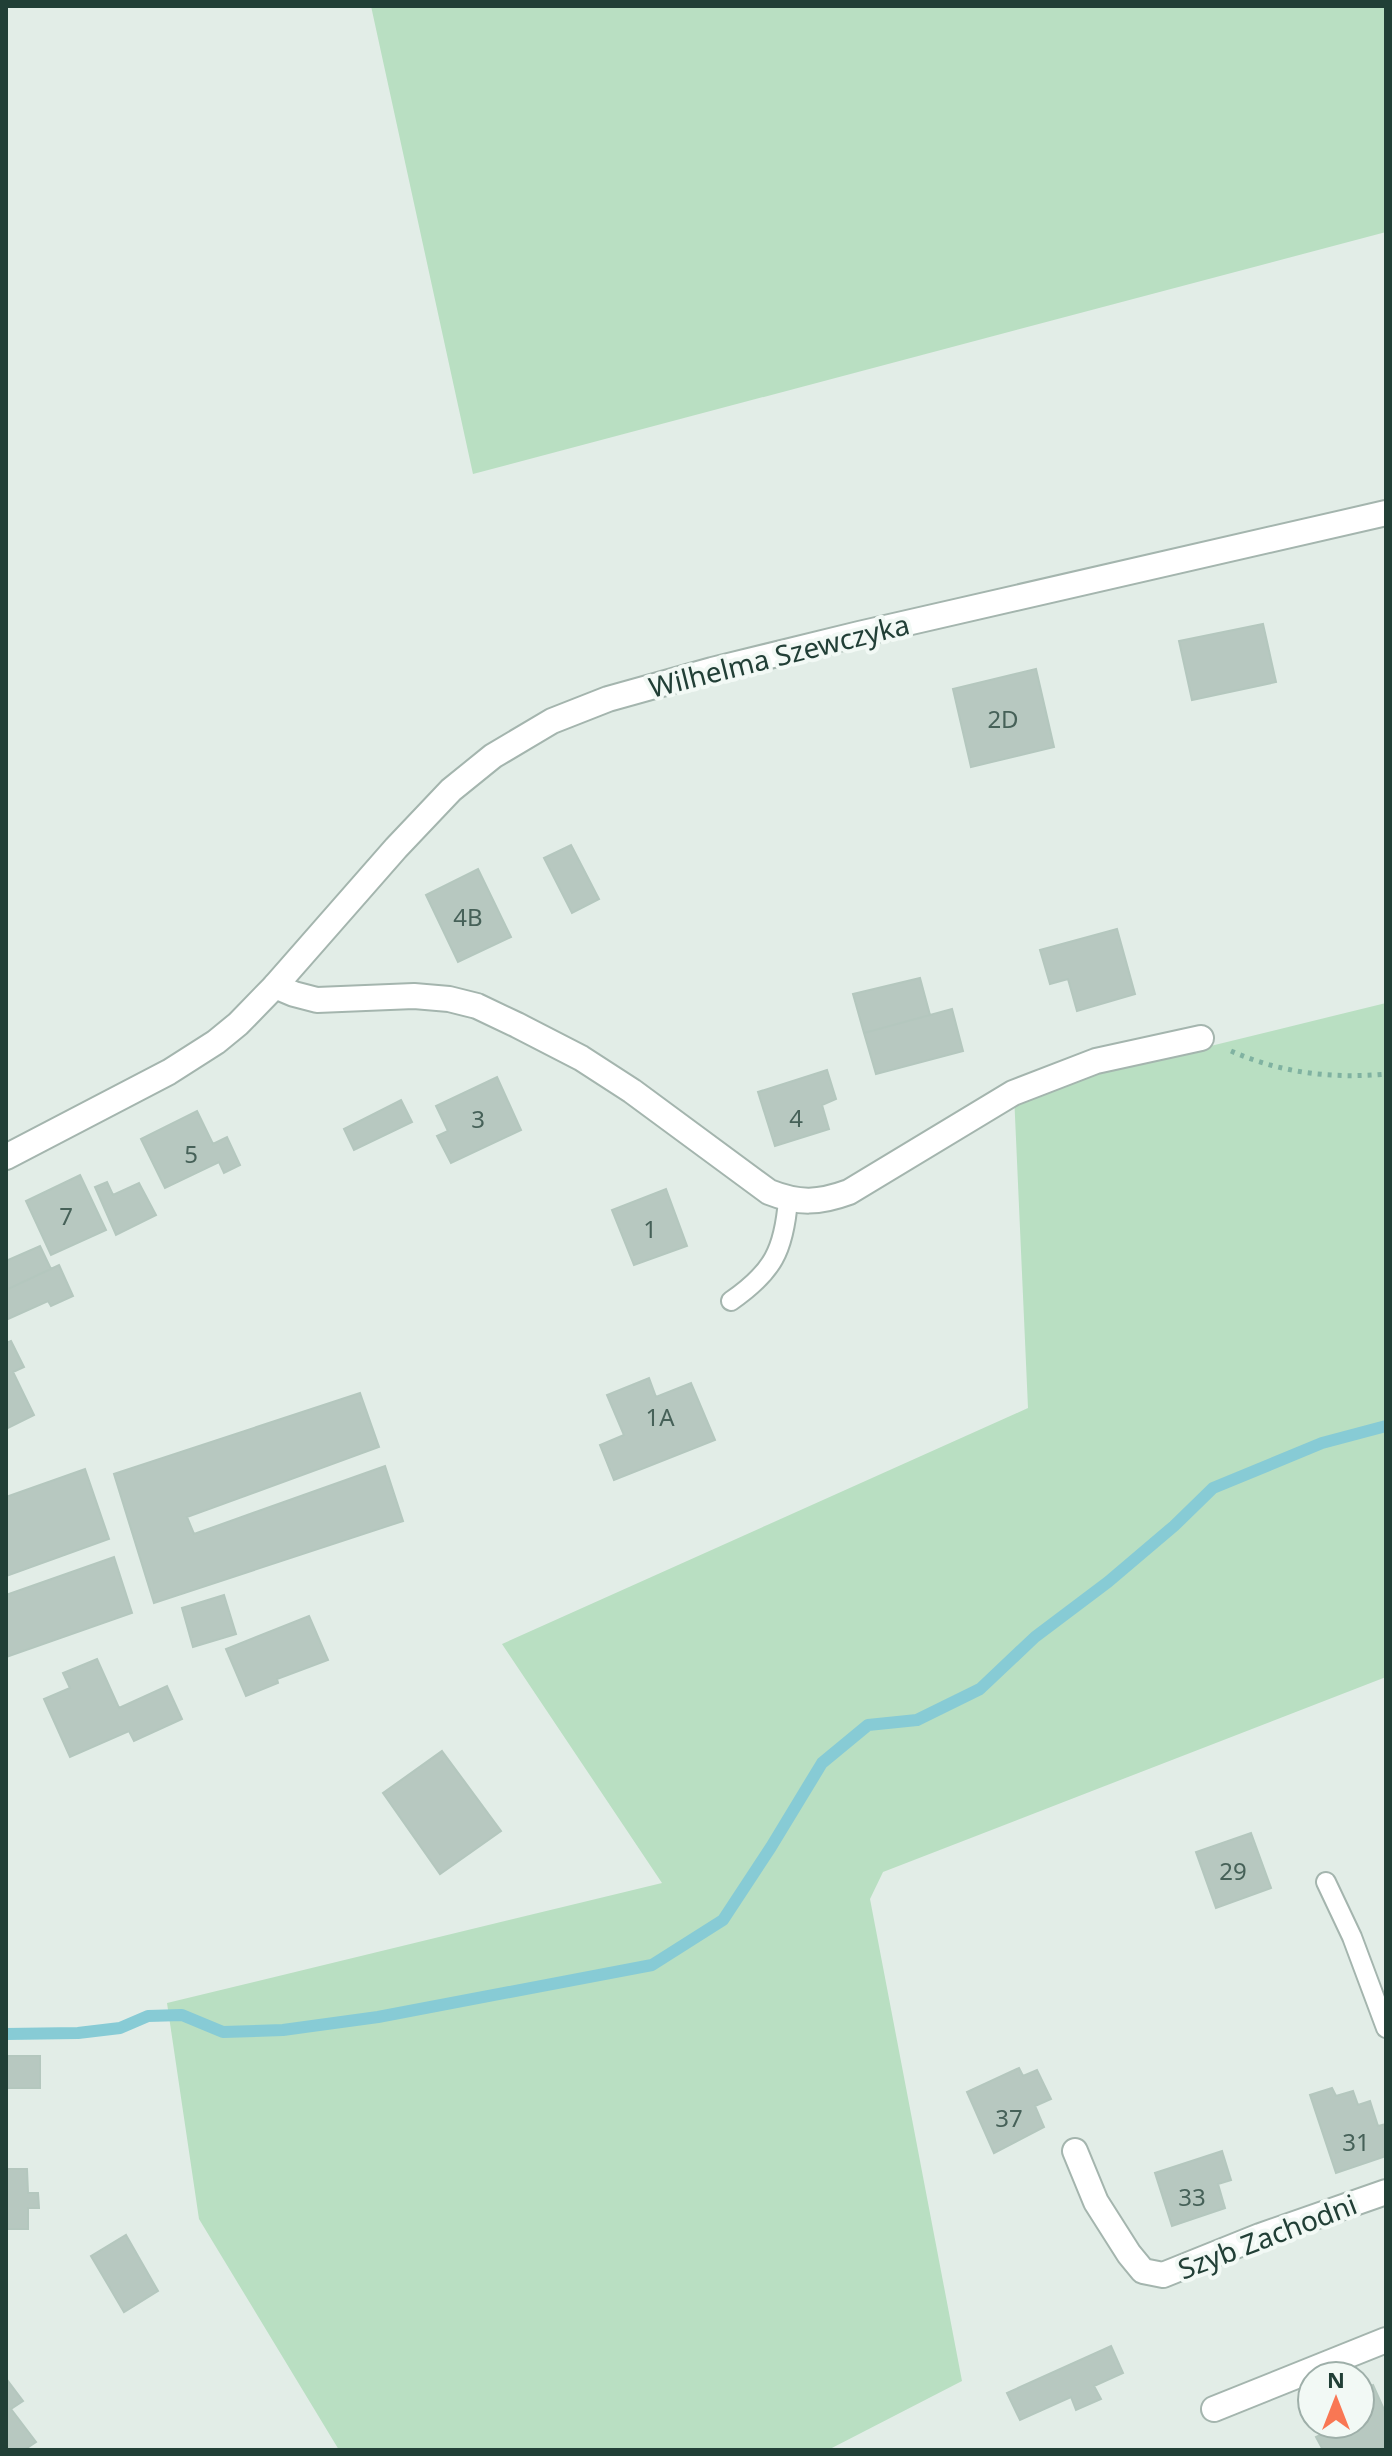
<svg xmlns="http://www.w3.org/2000/svg" width="1392" height="2456" font-family="'Noto Sans',sans-serif">
  <style>
    .green { fill: #b9dfc2 }
    .lines { fill: none; stroke-linecap: round; stroke-linejoin: round }
    .stream { stroke: #87cbd5; stroke-width: 12 }
    .building { fill: #b7c8c0; stroke: #b4c7be; stroke-width: 2 }
    .service-casing { stroke: #a4b5ae; stroke-width: 22 }
    .minor-casing { stroke: #a4b5ae; stroke-width: 28 }
    .tertiary-casing { stroke: #a4b5ae; stroke-width: 28 }
    .path { stroke: #80b2a1; stroke-width: 5; stroke-dasharray: 4 6; stroke-linecap: butt }
    .service { stroke: #fff; stroke-width: 18 }
    .minor { stroke: #fff; stroke-width: 24 }
    .tertiary { stroke: #fff; stroke-width: 24 }
    .labels { text-anchor: middle; dominant-baseline: central; stroke-width: 8; stroke-linejoin: round; paint-order: stroke }
    .number-label { font-size: 24px; fill: #466158 }
    .street-label { font-size: 28px; fill: #213f36; stroke: #f2f9f5 }
  </style>
  <rect width="100%" height="100%" fill="#e2ede7"/>
  <path class="green" d="M371 6H1386V232L473 474Z
    M1386 1003V1677L883 1872 870 1899 962 2381 828 2450H339L199 2219 167 2003 662 1883 502 1644 1028 1408 1014 1094Z"/>
  <g class="lines">
    <path class="stream" d="M6 2034 78 2033 120 2028 148 2016 182 2015 223 2032 283 2030 378 2017 652 1965 723 1920 771 1847 822 1763 868 1725 917 1720 980 1689 1035 1637 1108 1582 1174 1526 1213 1488 1322 1443 1386 1426"/>
  </g>
  <path class="building" d="M1263 624 1276 682 1192 700 1179 641Z
    M1036 669 1054 747 971 767 953 689Z
    M571 845 599 899 572 913 544 858Z
    M478 869 511 937 458 962 426 895Z
    M1117 929 1135 994 1077 1011 1068 979 1050 984 1040 950Z
    M920 978 930 1015 864 1033 853 994Z
    M952 1009 963 1051 876 1074 864 1033Z
    M827 1070 836 1099 822 1105 829 1129 775 1146 758 1092Z
    M497 1077 521 1130 451 1163 437 1136 448 1131 436 1106Z
    M401 1100 412 1122 354 1150 344 1129Z
    M197 1111 213 1144 227 1137 240 1165 224 1173 219 1162 165 1188 141 1139Z
    M80 1175 106 1230 51 1255 26 1201Z
    M107 1182 113 1195 139 1183 156 1215 116 1235 95 1187Z
    M666 1189 687 1246 634 1265 612 1210Z
    M40 1246 51 1269 6 1290V1261Z
    M59 1265 73 1296 51 1306 48 1301 6 1320V1290Z
    M11 1341 24 1367 13 1372 34 1415 6 1429V1343Z
    M649 1378 656 1397 691 1383 715 1440 614 1480 600 1445 624 1435 607 1395Z
    M360 1393 379 1447 187 1517 194 1534 385 1466 403 1521 154 1603 114 1474Z
    M85 1469 109 1539 6 1576V1497Z
    M114 1557 132 1613 6 1657V1595Z
    M224 1595 236 1634 193 1647 182 1608Z
    M309 1616 328 1660 277 1679 278 1683 246 1696 226 1649Z
    M97 1659 119 1708 167 1686 182 1719 134 1741 129 1731 70 1757 44 1699 70 1688 63 1673Z
    M442 1751 501 1831 440 1874 383 1793Z
    M1251 1833 1271 1888 1216 1908 1196 1852Z
    M6 2056H40V2088H6Z
    M1019 2068 1023 2076 1037 2070 1051 2099 1035 2106 1044 2127 994 2153 967 2092Z
    M1332 2088 1336 2096 1353 2091 1358 2105 1370 2101 1378 2126 1386 2124V2156L1336 2173 1310 2095Z
    M1222 2151 1231 2180 1218 2184 1225 2208 1172 2226 1155 2173Z
    M6 2169H27L28 2193H38L39 2208H28V2229H6Z
    M126 2235 158 2291 124 2312 91 2256Z
    M1111 2346 1123 2373 1094 2386 1101 2399 1076 2410 1071 2397 1020 2420 1007 2393Z
    M8 2381 23 2401 11 2409 36 2442 24 2450H6V2383Z
    M1373 2385 1386 2414V2447L1378 2450H1323L1316 2437 1329 2431 1326 2424H1360V2391Z"/>
  <g class="lines">
    <defs>
      <path id="service" d="M731 1301C773 1272 784 1250 788 1200
        M1326 1882 1352 1937 1386 2028"/>
      <path id="minor" d="M275 986 294 994 317 1000 414 996 449 999 477 1006 517 1025 581 1058 632 1091 769 1192C799 1204 819 1203 849 1192L1013 1093 1096 1061 1201 1038
        M1075 2151 1096 2202 1129 2254 1143 2271 1163 2275 1260 2236 1386 2192
        M1214 2409 1386 2340"/>
      <path id="tertiary" d="M6 1157 169 1072 216 1042 238 1024 275 986 396 848 451 790 493 756 552 721 608 699 712 670 859 634 1386 513"/>
    </defs>
    <use href="#service" class="service-casing"/>
    <use href="#minor" class="minor-casing"/>
    <use href="#tertiary" class="tertiary-casing"/>
    <path class="path" d="M1231 1051C1281 1073 1332 1079 1386 1074"/>
    <use href="#service" class="service"/>
    <use href="#minor" class="minor"/>
    <use href="#tertiary" class="tertiary"/>
  </g>
  <g class="labels">
    <g class="number-label">
      <text x="1003" y="718">2D</text>
      <text x="468" y="916">4B</text>
      <text x="796" y="1117">4</text>
      <text x="478" y="1118">3</text>
      <text x="191" y="1153">5</text>
      <text x="66" y="1215">7</text>
      <text x="650" y="1228">1</text>
      <text x="660" y="1416">1A</text>
      <text x="1233" y="1870">29</text>
      <text x="1009" y="2117">37</text>
      <text x="1356" y="2141">31</text>
      <text x="1192" y="2196">33</text>
    </g>
    <g class="street-label">
      <text transform="translate(779 655) rotate(-14)">Wilhelma Szewczyka</text>
      <text transform="translate(1267 2236) rotate(-21)">Szyb Zachodni</text>
    </g>
  </g>
  <rect width="1392" height="2456" fill="none" stroke="#213f36" stroke-width="16"/>
  <g transform="translate(1336 2400)"><circle r="38" fill="#f2f9f5" stroke="#9eafa9" stroke-width="2"/>
  <path d="M0-6L14 30L0 20L-14 30Z" fill="#f97754"/>
  <text y="-12" font-size="22" font-weight="bold" text-anchor="middle" fill="#213f36">N</text>
  </g>
</svg>
